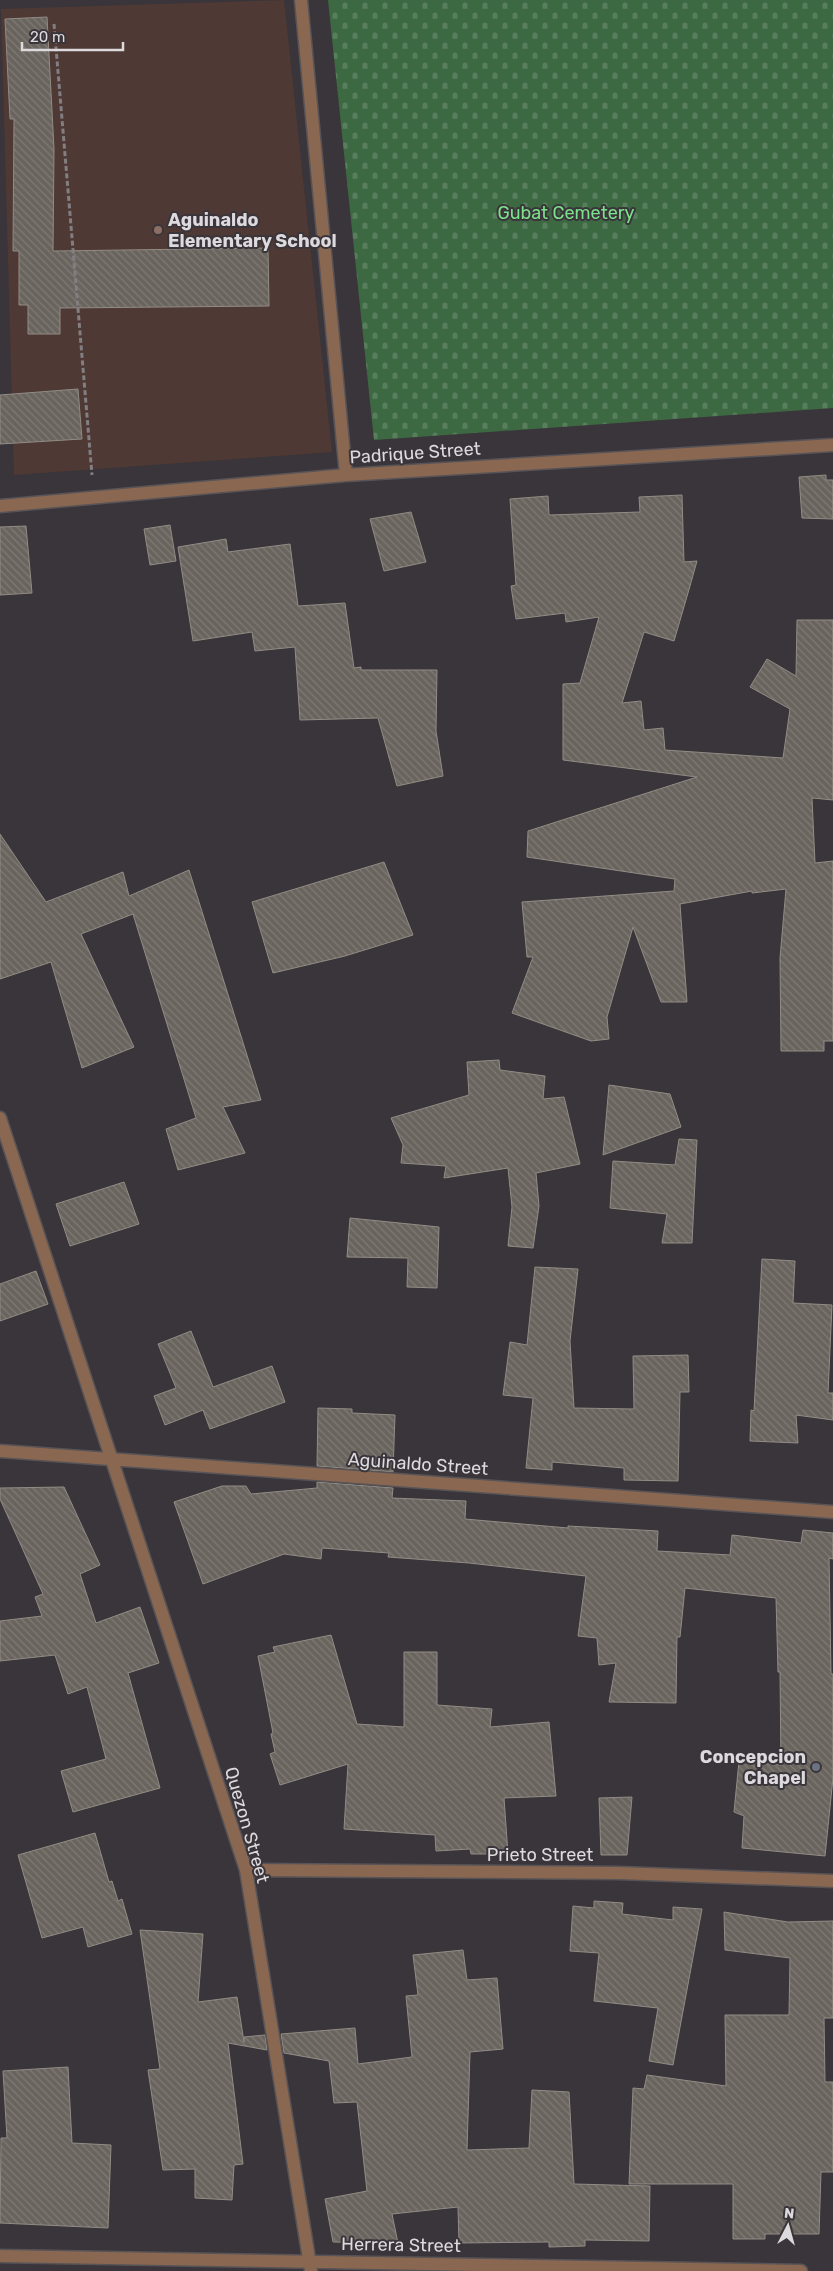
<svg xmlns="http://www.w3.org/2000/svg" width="833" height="2271" font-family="Rubik,sans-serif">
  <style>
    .education { fill: #4e3935 }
    .cemetery { fill: url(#cemetery-stones) }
    .building { fill: url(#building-back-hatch); stroke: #928c85 }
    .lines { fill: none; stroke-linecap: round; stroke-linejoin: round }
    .minor-casing { stroke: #575357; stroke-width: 15 }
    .path { stroke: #827e82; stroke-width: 3; stroke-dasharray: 5 2.5; stroke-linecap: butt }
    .minor { stroke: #896750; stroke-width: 12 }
    .education-dot { fill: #8d6e63; stroke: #3a353a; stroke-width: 2 }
    .worship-dot { fill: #6b7280; stroke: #3a353a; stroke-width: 2 }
    .labels { text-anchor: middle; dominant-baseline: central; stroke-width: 4; stroke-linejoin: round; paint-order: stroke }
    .park-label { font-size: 18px; fill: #7ce18b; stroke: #3a353a }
    .poi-label { font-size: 18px; font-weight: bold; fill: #dddadd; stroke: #3a353a; text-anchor: start }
    .street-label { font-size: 18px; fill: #dddadd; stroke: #3a353a }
  </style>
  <defs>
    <pattern id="cemetery-stones" width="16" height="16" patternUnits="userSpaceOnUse" patternTransform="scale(1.25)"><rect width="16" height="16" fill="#3c6942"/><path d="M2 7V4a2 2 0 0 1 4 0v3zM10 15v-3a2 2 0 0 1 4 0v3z" fill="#587e5d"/></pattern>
    <pattern id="building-back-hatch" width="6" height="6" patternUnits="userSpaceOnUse" patternTransform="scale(1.25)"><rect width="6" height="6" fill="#6a645e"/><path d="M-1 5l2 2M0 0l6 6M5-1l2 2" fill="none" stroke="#7f7a75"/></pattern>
  </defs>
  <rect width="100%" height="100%" fill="#3a353a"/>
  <path class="education" d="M284 0 332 452 14 475 1 9Z"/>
  <path class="cemetery" d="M328 0H833V408L374 440Z"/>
  <path class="building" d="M47 17 54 149 53 251 268 248 269 306 60 308V334H28V305H19V251H13L14 119H10L5 19Z
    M78 389 82 439 0 444V395Z
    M826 475V480H833V519L802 518 799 477Z
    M682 495 684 562 697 561 690 586 674 641 644 632 622 703 641 701 644 730 663 728 665 750 783 758 790 709 750 687 767 659 796 676 797 620H833V800L812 798 815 863 833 861V1041H824V1051H781L780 958 786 889 752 893V891L680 904 687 1002H661L633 927 607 1017 609 1039 591 1041 512 1013 533 957H527L522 902 674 891 675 879 527 857 528 831 697 777 563 760V684L580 683 599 617 566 622 565 613 516 619 511 586 516 585 510 499 548 496 549 515 640 512 639 497Z
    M411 512 426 562 384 571 370 519Z
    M170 525 176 561 150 565 144 529Z
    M26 526 32 593 0 595V527Z
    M226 539 228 552 290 544 298 606 345 603 354 668 361 667V670H437L436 731 443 776 397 786 378 718 300 720 295 647 255 651 252 632 193 641 178 547Z
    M0 834 46 902 123 872 129 896 189 870 261 1100 223 1107 245 1153 178 1170 166 1129 196 1118 133 914 81 934 134 1047 82 1068 51 962 0 979Z
    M384 862 413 935 345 956 273 973 252 902Z
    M499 1060 500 1070 545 1076 543 1099 564 1097 580 1164 536 1173 539 1206 533 1248 508 1246 512 1207 508 1168 444 1178 446 1166 401 1163 403 1145 391 1118 469 1095 467 1062Z
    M609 1085 670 1094 681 1127 603 1155Z
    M679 1139 697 1140 692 1243H662L667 1214 610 1208 613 1161 675 1165Z
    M124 1182 139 1224 70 1246 56 1204Z
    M350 1218 439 1227 437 1288 407 1287 408 1258 347 1257Z
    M762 1259 795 1261 793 1303 832 1305 828 1393H833V1420L796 1415 798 1443 750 1441 751 1410 754 1411Z
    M535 1267 578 1269 570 1341 574 1408 634 1409 633 1356 688 1355 689 1392H680L678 1481 624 1480V1468L552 1462V1470L526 1468 533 1398 503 1395 510 1342 527 1345Z
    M36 1271 48 1304 0 1321V1284Z
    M191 1331 213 1387 272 1366 285 1402 210 1429 203 1410 165 1425 154 1396 176 1388 158 1344Z
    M318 1408 352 1409V1413L395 1415 393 1472 317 1466Z
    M317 1482 393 1488 392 1498 466 1501 465 1519 568 1528V1526L658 1531 657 1551 730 1555 732 1535 801 1543 803 1530 833 1533V1559L829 1558 831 1674H833V1778L825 1856 742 1848 744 1816 734 1812 739 1761 781 1765 780 1672H778L776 1598 685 1588 680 1637H677L676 1703 609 1702 616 1663 599 1665 597 1638 578 1636 586 1576 469 1563 388 1557 389 1553 322 1548 321 1559 284 1554 203 1584 174 1502 222 1486H246L251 1494 317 1488Z
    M64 1487 100 1565 80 1574 96 1623 140 1607 159 1663 128 1673 160 1788 73 1812 61 1771 106 1759 87 1687 68 1694 55 1655 0 1661V1621L42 1616 35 1597 43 1594 0 1499V1488Z
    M331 1635 357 1724 404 1727V1652H437V1705L492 1709 490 1727 549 1722 556 1796 504 1798 508 1854H471L470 1849 436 1851 435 1835 344 1829 348 1764 280 1785 270 1754 275 1752 271 1734 273 1733 258 1656 275 1652 273 1647Z
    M632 1797 627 1855H601L599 1798Z
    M95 1833 109 1882 112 1881 118 1901 122 1899 132 1934 88 1947 83 1927 42 1938 18 1855Z
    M594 1901 623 1903 622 1914 673 1920V1907L702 1909 673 2065 649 2061 658 2008 594 2001 599 1953 570 1951 573 1906 594 1908Z
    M724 1912 788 1922 833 1921V2018H824L825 2082H833V2172H821L819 2234H765V2239H733V2184H629L633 2088 644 2089 647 2075 726 2086 725 2015H789L790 1958 725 1950Z
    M140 1930 203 1934 198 2002 237 1997 244 2042V2037L265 2035 267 2050 228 2043 243 2164 234 2165 232 2200 195 2198V2169L163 2170 148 2070 160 2069Z
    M463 1950 467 1980 497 1978 503 2049 470 2052 467 2150 529 2148 532 2090 569 2092 574 2184 650 2186 649 2241 585 2240V2246L549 2247V2242L459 2243 458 2207 392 2214 398 2243 333 2242 325 2199 367 2191 357 2102 334 2103 329 2061 284 2053 281 2034 355 2028 358 2064 412 2057 406 1996 418 1995 413 1955Z
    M68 2067 72 2143 111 2145 108 2228 0 2223 1 2138H7L3 2071Z"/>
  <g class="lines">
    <defs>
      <path id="minor" d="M301 0 346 475
        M0 506 346 475 833 445
        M0 1118 246 1870 311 2271
        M0 1451 833 1512
        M246 1870 619 1873 833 1881
        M0 2256 801 2271"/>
    </defs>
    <use href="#minor" class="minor-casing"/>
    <path class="path" d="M54 24 92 475"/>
    <use href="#minor" class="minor"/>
  </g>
  <circle class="education-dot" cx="158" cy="230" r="5"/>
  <circle class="worship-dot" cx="816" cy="1767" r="5"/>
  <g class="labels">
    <g class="park-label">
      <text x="566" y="213">Gubat Cemetery</text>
    </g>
    <g class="poi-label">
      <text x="168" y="220">Aguinaldo<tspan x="168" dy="21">Elementary School</tspan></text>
      <text x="806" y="1757" text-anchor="end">Concepcion<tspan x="806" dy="21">Chapel</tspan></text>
    </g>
    <g class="street-label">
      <text transform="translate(415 453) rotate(-4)">Padrique Street</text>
      <text transform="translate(418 1464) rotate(4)">Aguinaldo Street</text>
      <text transform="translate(247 1825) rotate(74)">Quezon Street</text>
      <text x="540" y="1855">Prieto Street</text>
      <text transform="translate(401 2245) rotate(1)">Herrera Street</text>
    </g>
  </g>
  <g transform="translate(788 2226) rotate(6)" stroke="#3a353a" stroke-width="4" paint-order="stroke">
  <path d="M0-4L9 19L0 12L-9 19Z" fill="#dddadd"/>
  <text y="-8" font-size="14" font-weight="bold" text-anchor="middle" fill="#dddadd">N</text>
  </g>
  <path d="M22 42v8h101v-8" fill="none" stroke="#dddadd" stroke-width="2.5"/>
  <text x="30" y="42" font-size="15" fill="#dddadd" stroke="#3a353a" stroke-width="4" paint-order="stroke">20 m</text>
</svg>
